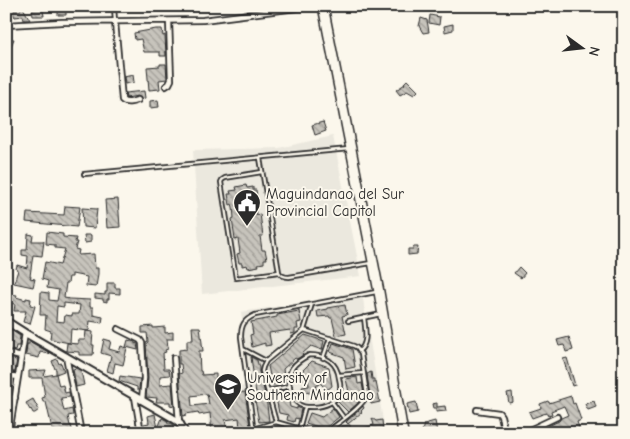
<svg xmlns="http://www.w3.org/2000/svg" width="630" height="439" font-family="'Comic Neue',sans-serif">
  <style>
    .built { fill: #ebe8de }
    .building { fill: url(#building-back-hatch); stroke: #2b2b2b; fill-rule: evenodd }
    .lines { fill: none; stroke-linecap: round; stroke-linejoin: round }
    .lane-casing { stroke: #2b2b2b; stroke-width: 6 }
    .street-casing { stroke: #2b2b2b; stroke-width: 8 }
    .secondary-casing { stroke: #2b2b2b; stroke-width: 10 }
    .highway-casing { stroke: #2b2b2b; stroke-width: 12 }
    .lane { stroke: #fbf7ec; stroke-width: 2.5 }
    .street { stroke: #fbf7ec; stroke-width: 4.5 }
    .secondary { stroke: #fbf7ec; stroke-width: 6 }
    .highway { stroke: #fbf7ec; stroke-width: 9 }
    .labels { text-anchor: middle; dominant-baseline: central; stroke-width: 4; stroke-linejoin: round; paint-order: stroke }
    .poi-label { font-size: 15px; fill: #2b2b2b; stroke: #fbf7ec; text-anchor: start }
  </style>
  <defs>
    <pattern id="building-back-hatch" width="6" height="6" patternUnits="userSpaceOnUse" patternTransform="scale(1.25)"><rect width="6" height="6" fill="#c7c4bc"/><path d="M-1 5l2 2M0 0l6 6M5-1l2 2" fill="none" stroke="#a29f99"/></pattern>
  </defs>
  <rect width="100%" height="100%" fill="#fbf7ec"/>
  <filter id="ink" filterUnits="userSpaceOnUse"><feTurbulence type="fractalNoise" baseFrequency=".02" numOctaves="2"/><feDisplacementMap in="SourceGraphic" scale="10" xChannelSelector="R" yChannelSelector="G"/><feConvolveMatrix kernelMatrix="1 2 1 2 8 2 1 2 1" color-interpolation-filters="sRGB"/></filter>
  <g filter="url(#ink)">
    <path class="built" d="M333 136 361 276 202 294 193 150 279 148Z
      M362 293 385 433H258L241 312Z
      M246 386 251 433H192L209 429 205 392Z"/>
    <path class="building" d="M20 6H22L30 20H24L23 16 15 17 11 11 21 10Z
      M352 6H370V8L353 12Z
      M66 8V15H58V9Z
      M32 10H43L44 16H33Z
      M430 15 440 17 439 25 429 23Z
      M421 18 427 20 429 32 423 33 419 26Z
      M453 24V30L445 32 444 26Z
      M11 29V39H14L11 46 6 44 8 36H6V32L10 31Z
      M156 29H162L163 36 165 35 166 56H160V52H144L141 39 135 40 134 33Z
      M160 64H166L167 79 159 80 160 89 149 90 147 67 160 66Z
      M133 75 134 82 125 84 124 77Z
      M407 80 418 91 414 95 407 91 400 95 396 90 405 84 404 83Z
      M144 91 145 98 142 99 138 96 126 98 125 93Z
      M158 100 159 107 150 108V101Z
      M323 122 326 131 315 135 312 125Z
      M246 185 247 188 253 187V190H256L257 198H254L256 215 260 214 263 236H260L262 250H265L267 259H264V263L258 264 259 266 248 268 247 265 242 266V263H239L237 254 240 253 238 239 235 240 232 219 234 218 233 207 232 204 230 205 228 194H231L230 191 237 190 236 187Z
      M118 199 120 227 107 228 105 200Z
      M65 206 80 207 77 227 26 222 27 213 64 215Z
      M82 208 97 209 95 228 83 227Z
      M47 232 63 234V237L76 238 75 242H77L75 249 79 250 78 255 94 254 95 268H98V274L96 287 86 286 87 277 72 274V277H69L68 283H66L64 298 70 299 90 300V307H93V315L103 317 102 323 90 321 89 331 71 329 70 343 59 341 50 339 51 331 45 329 46 315H40L41 292 49 293V300L57 301 59 290 47 288 48 281 42 279 45 262 60 265 65 249 55 248V245L46 244ZM64 303 80 305 79 314H72V316L65 315 64 322 56 321 57 306 64 307Z
      M28 234 33 235 32 241H44L42 256 33 255 30 276H31L30 278 35 279 33 287 14 283 18 270 16 269 17 265 27 268 28 256 22 255V250H27Z
      M84 235H91V242L85 243Z
      M413 247H418L417 254 408 255V249H413Z
      M519 267 525 273 521 278 514 273Z
      M107 283H115V288H120V294L109 293V299H107V302L103 301V299L95 298V294L105 295V292H107Z
      M10 294 17 295 16 297 26 300V298L31 299 30 305 35 306 30 324 23 322 26 311H14L15 304 8 303Z
      M345 305 347 315 342 316 346 334 336 336 332 318H330L329 316 318 317 317 311 328 309V308Z
      M299 311 301 322 297 323 298 329H295V333L291 334 290 330 269 333 271 345 265 346V343L252 347 250 335 253 334 251 322 277 317V315Z
      M153 326V328L165 327V333L173 332V339H167L168 349 165 350 166 352 163 353 164 369H169L170 375 160 376V385L172 384 174 406 170 405V402H156L157 398 146 397 148 378 146 343 148 342 147 333H142V327Z
      M192 327H200L203 351H199L200 371H201L202 375 216 374V383H218L219 391 234 389V393L245 392 251 433H212L210 413 199 415 198 412 186 414V415L183 416 179 374 182 373 181 364H179V350L187 349V340H193ZM207 394 209 404 192 406 191 396ZM239 418 240 428 227 429 225 420Z
      M8 328 20 336 19 346H16L15 351 6 349V335Z
      M86 331 93 332 92 345H94L93 355H79V352L66 351 67 343 78 344V340H85Z
      M305 335 324 341 322 350 311 346 302 354 303 355 297 359 295 358 283 369 285 383 272 385 268 366Z
      M569 337 573 350 566 352 564 345 559 346 557 340Z
      M104 339 111 341 109 349 119 352 121 346 127 348 123 365 115 363 113 373 107 371 111 356 101 353Z
      M128 340 135 342V344L137 343 138 350 126 347Z
      M29 341 50 353 49 354 40 352 39 358 26 355 27 344H29Z
      M333 343 352 349 355 367 346 369 344 357 330 352Z
      M6 357 17 360 15 372 6 371Z
      M251 357 257 360 259 368V372L266 397 269 421 259 422 254 395 256 394Z
      M567 358 575 385 572 386 563 359Z
      M57 359 59 364 61 363 64 371 56 374V369H55L52 361Z
      M312 361 329 367 332 386 327 390 320 383 315 387 325 398 303 391 302 387 309 386 308 379 300 380 299 374Z
      M76 368 81 371 84 385 76 387 73 369Z
      M46 370 44 376 56 374 59 386 63 385 65 393 69 392 70 397 61 398 64 411 72 409 73 415 68 416 70 426 71 425 73 433H53L46 402H43L42 398 45 397 42 378H29V371Z
      M371 372 372 379H374V383L376 382 380 402 371 404 367 374Z
      M120 376 140 379 139 390H137V387L119 381Z
      M357 377 358 384 362 383 364 394 358 403 348 412 338 402 349 392 346 379Z
      M6 379 13 380 11 393H6Z
      M287 390 290 407 297 409V407L301 409 299 419 295 418 294 422 287 420 288 415 279 413 275 393Z
      M512 392 513 402 509 403 507 393Z
      M571 396 573 404 575 403 581 420 577 422 581 433H573L570 426 551 433 548 426 559 421 561 418 568 415 564 406 551 411 552 414 547 415V413L543 414 532 418 529 412 541 408 540 404 548 401 549 403Z
      M33 399 39 410 35 413H33L31 409 30 410 26 403Z
      M594 401 596 407 588 410 585 404Z
      M416 402 418 412 409 414 407 404Z
      M437 403V407L445 406 446 411 436 412V408H433L432 404Z
      M363 406 364 408 361 411 362 412 348 424 346 422Z
      M333 408 339 417 324 429 306 423 310 413 322 417Z
      M155 414 158 428 162 418 168 421 167 423H170L174 425V426H176L179 433H145L144 424 149 423 148 416Z
      M372 418 376 421 382 420 383 430 364 432V428L374 425Z
      M435 421 437 432 422 431 424 424Z
      M350 425 351 430 348 431V433H343L342 426Z"/>
    <g class="lines">
      <defs>
        <path id="lane" d="M114 6 115 22
          M260 158 279 272C281 276 284 277 289 277L371 263
          M262 172 225 178 222 180 221 182 236 278 279 272
          M84 174 349 149
          M348 321 381 314
          M304 330 312 304
          M243 349 266 361
          M359 351C369 343 365 329 364 317
          M309 355C325 355 337 362 339 378 340 382 341 386 340 390 339 402 323 407 313 407 306 407 301 407 296 402 292 398 291 393 290 388 286 370 294 363 309 355Z
          M323 358 330 338
          M339 375 364 373
          M268 391 290 386
          M332 402 344 418
          M253 429 276 422
          M299 429 305 407
          M254 433 241 337C241 325 244 320 255 315L376 292
          M314 433 276 422 262 371 263 367 266 361 304 330 354 346 357 348 361 354 367 395C363 407 336 424 326 433"/>
        <path id="street" d="M115 22 122 100C126 104 132 102 138 100
          M6 25 62 22 203 20 312 6
          M166 86 169 84 171 80 169 21
          M118 329 140 340 142 343 144 378 142 400
          M6 353 21 357
          M66 356 81 433
          M174 358 179 422
          M6 375 18 377
          M6 397 15 398
          M135 397 141 433
          M477 410 499 413 501 416 505 433
          M9 433 25 333
          M523 433 557 417"/>
        <path id="secondary" d="M6 321 25 333 171 417 179 422 185 433"/>
        <path id="highway" d="M323 6 379 292 403 433"/>
      </defs>
      <use href="#lane" class="lane-casing"/>
      <use href="#street" class="street-casing"/>
      <use href="#secondary" class="secondary-casing"/>
      <use href="#highway" class="highway-casing"/>
      <use href="#lane" class="lane"/>
      <use href="#street" class="street"/>
      <use href="#secondary" class="secondary"/>
      <use href="#highway" class="highway"/>
    </g>
  </g>
  <defs>
    <symbol id="civic-pin" viewBox="-11 -11 22 30"><path d="M0 17L-7.5 6A9.5 9.5 0 1 1 7.5 6Z" fill="#2b2b2b" stroke="#fbf7ec"/><path d="M-.6-6.5H3V-4.5H.6V-3L4-1V1h2V6H-6V1h2V-1L-.6-3ZM-1.2 2.5V6h2.4V2.5Z" fill="#fff"/></symbol>
    <symbol id="university-pin" viewBox="-11 -11 22 30"><path d="M0 17L-7.5 6A9.5 9.5 0 1 1 7.5 6Z" fill="#2b2b2b" stroke="#fbf7ec"/><path d="M0-5L7-2L0 1L-7-2ZM-4 1L0 2.5L4 1V4Q0 6-4 4Z" fill="#fff"/></symbol>
  </defs>
  <g fill-rule="evenodd">
    <use href="#civic-pin" x="231" y="187" width="32" height="43"/>
    <use href="#university-pin" x="212" y="371" width="32" height="43"/>
  </g>
  <g class="labels">
    <g class="poi-label">
      <text x="266" y="194">Maguindanao del Sur<tspan x="266" dy="17">Provincial Capitol</tspan></text>
      <text x="247" y="378">University of<tspan x="247" dy="17">Southern Mindanao</tspan></text>
    </g>
  </g>
  <rect width="630" height="439" fill="none" stroke="#fbf7ec" stroke-width="25"/>
  <rect x="12" y="12" width="605" height="414" fill="none" stroke="#2b2b2b" stroke-width="2" filter="url(#ink)"/>
  <g transform="translate(582 48) rotate(105)" stroke="#fbf7ec" stroke-width="4" paint-order="stroke">
  <path d="M0-4L9 19L0 12L-9 19Z" fill="#2b2b2b"/>
  <text y="-8" font-size="14" font-weight="bold" text-anchor="middle" fill="#2b2b2b">N</text>
  </g>
</svg>
